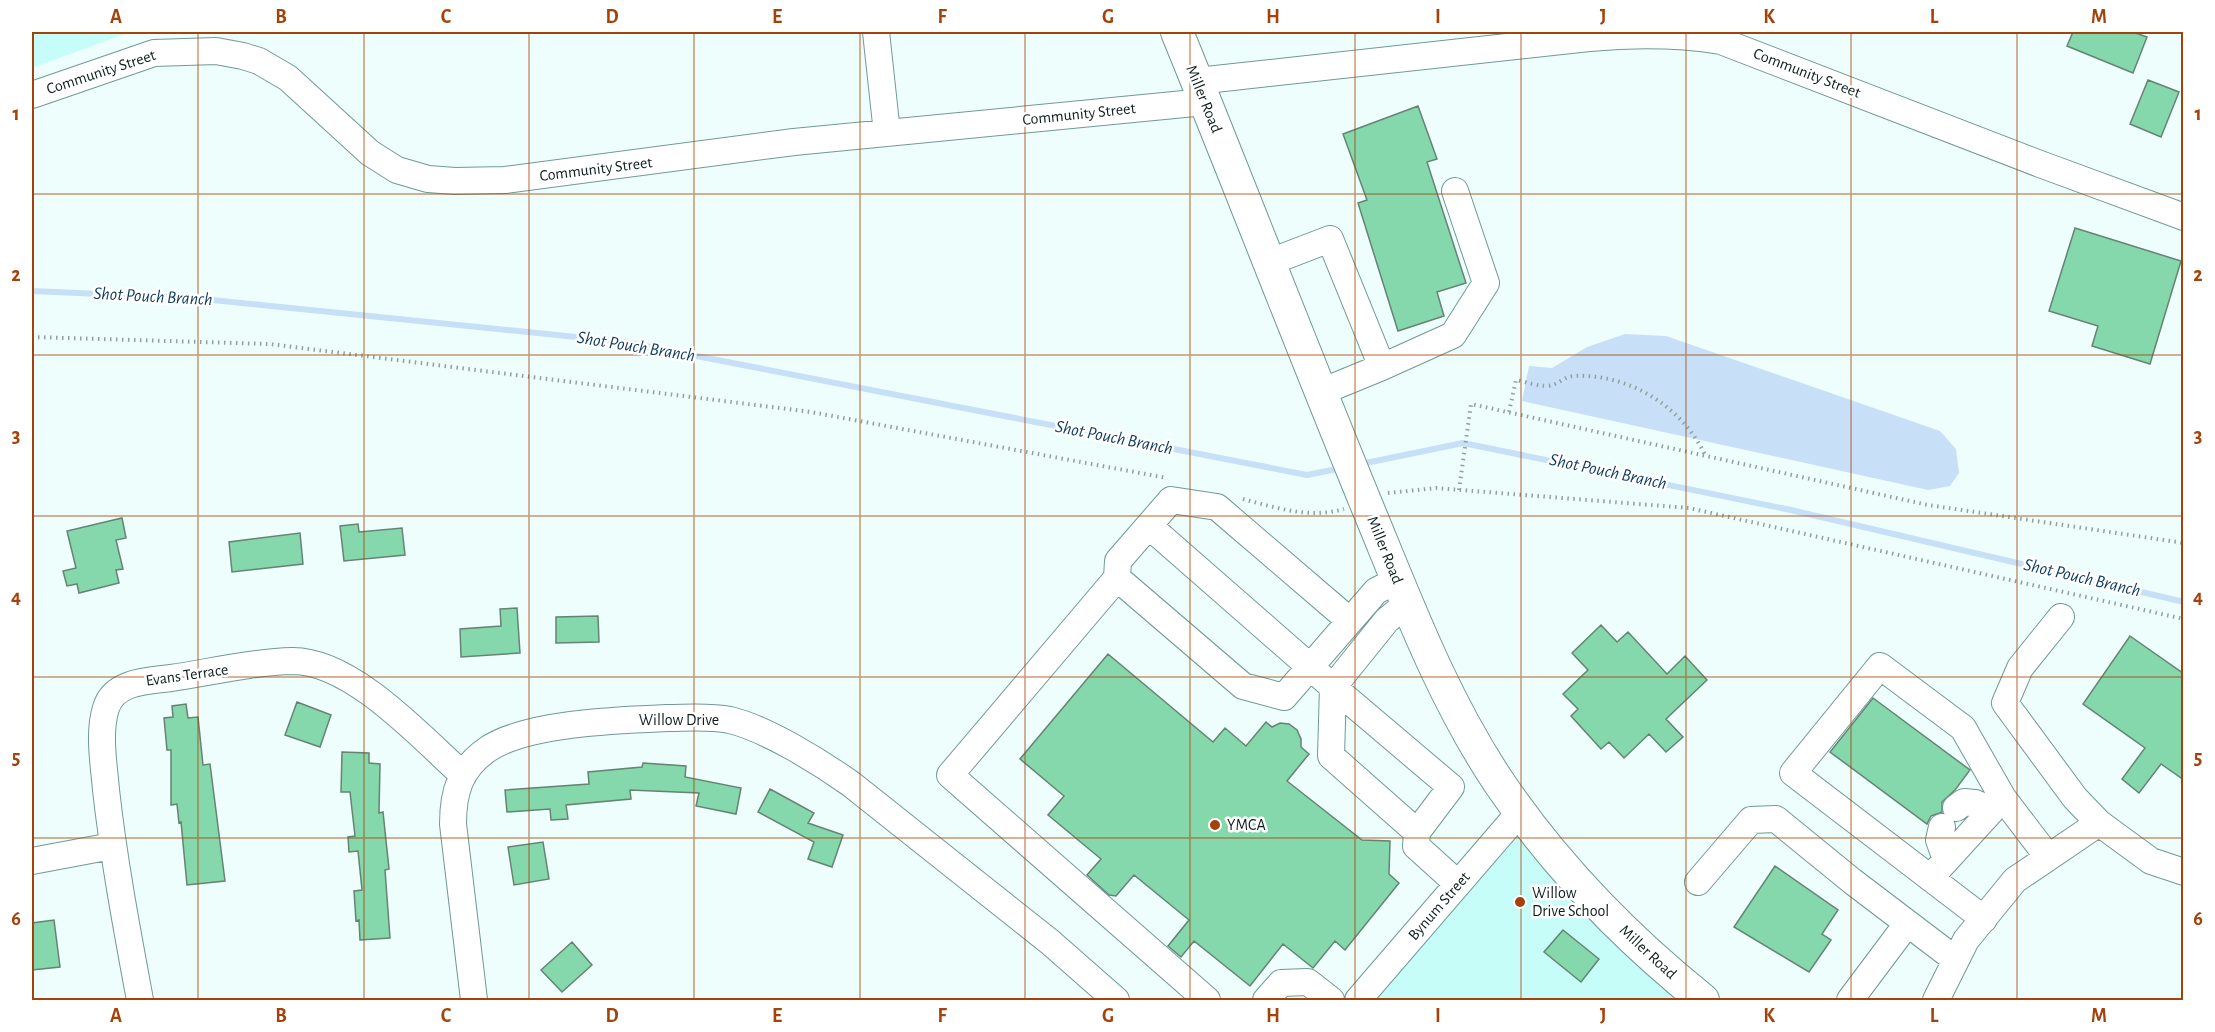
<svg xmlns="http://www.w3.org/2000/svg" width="2215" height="1032" font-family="'Alegreya Sans',sans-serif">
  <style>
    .built { fill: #c7fdf8 }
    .water { fill: #c8e0f7 }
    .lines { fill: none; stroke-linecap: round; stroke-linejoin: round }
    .stream { stroke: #c8e0f7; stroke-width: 6 }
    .building { fill: #85d7ac; stroke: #658473; stroke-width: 1.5 }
    .minor-casing { stroke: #719996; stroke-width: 28 }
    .major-casing { stroke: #719996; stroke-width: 34 }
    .path { stroke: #90a09f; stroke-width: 4; stroke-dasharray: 1.5 4.5; stroke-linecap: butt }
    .minor { stroke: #fff; stroke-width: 26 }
    .major { stroke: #fff; stroke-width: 32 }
    .grid { fill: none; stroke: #a5420a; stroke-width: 1.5; stroke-opacity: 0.55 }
    .poi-dot { fill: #a5420a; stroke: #fff; stroke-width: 2 }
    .labels { text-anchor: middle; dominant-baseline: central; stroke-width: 5; stroke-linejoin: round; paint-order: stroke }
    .street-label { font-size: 16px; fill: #0e1e1d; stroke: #fff }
    .poi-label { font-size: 16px; fill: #0e1e1d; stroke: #fff; text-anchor: start }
    .water-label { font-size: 18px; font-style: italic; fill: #0e3a5e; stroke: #fff }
    .neatline { fill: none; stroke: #a5420a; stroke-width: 2 }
    .grid-label { font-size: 20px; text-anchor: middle; font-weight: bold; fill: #a5420a }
  </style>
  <rect width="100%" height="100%" fill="#edfefc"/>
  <path class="built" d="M32 32H130L32 68Z
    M1520 812 1702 1000H1358Z"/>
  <path class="water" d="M1625 334 1666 336 1940 431 1956 449 1959 473 1950 486 1928 490 1522 401 1529 366 1552 368 1587 347Z"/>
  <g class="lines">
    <path class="stream" d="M32 291 193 298 625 342 1307 475 1342 468
      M1361 464 1463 443 1791 510 2184 602"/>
  </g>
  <path class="building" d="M2073 32H2133L2147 37 2133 73 2067 46Z
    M2148 80 2179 92 2161 137 2130 124Z
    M1418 106 1437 159 1427 162 1466 283 1437 292 1444 316 1398 331 1358 203 1367 200 1343 134Z
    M2075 228 2181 261 2150 364 2092 346 2098 326 2049 311Z
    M122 518 126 538 116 540 123 569 116 570 119 583 79 593 77 584 67 586 63 571 76 568 67 531Z
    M358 524 359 532 402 528 405 555 344 561 340 526Z
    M300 533 303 564 232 572 229 542Z
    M517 608 520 653 461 657 460 629 501 626 500 609Z
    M598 616 599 642 556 643V617Z
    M1601 625 1617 642 1628 632 1667 674 1685 656 1707 680 1666 719 1683 737 1666 752 1649 734 1624 758 1609 742 1601 749 1571 716 1578 709 1563 694 1588 670 1572 653Z
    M2130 636 2184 674V780L2161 764 2139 793 2122 779 2145 748 2083 704Z
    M1108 654 1213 742 1225 728 1246 746 1266 722 1272 727 1280 723 1289 724 1297 730 1301 739V747L1309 754 1287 781 1362 840 1390 841 1389 874 1399 883 1345 950 1335 941 1313 968 1283 944 1250 986 1194 941 1181 957 1168 946 1189 920 1134 875 1116 896 1109 895 1087 875 1101 859 1048 815 1064 796 1020 759Z
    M1873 698 1970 770 1955 790 1942 802V812L1931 816 1927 824 1830 752Z
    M297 702 331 715 320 747 285 735Z
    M186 704 188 718 198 717 203 765 210 764 225 881 187 885 181 822 179 823 177 804 171 805V750H167L164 718 173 717 172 706Z
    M342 752 369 753V763L380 764 379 813 383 812 389 869 385 870 390 938 360 940 359 920 356 921 354 891 362 890 358 851 349 852 348 837 355 836 350 792H341Z
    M643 763 686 766 685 777 741 788 736 814 696 806 699 793 630 790 631 799 566 805 568 819 551 820 550 809 507 812 505 790 589 784 588 772 642 767Z
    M770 789 814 813 808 823 843 835 832 867 808 859 814 842 758 812Z
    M543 842 549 879 514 885 508 847Z
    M1775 866 1838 910 1822 934 1831 940 1809 972 1734 927Z
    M54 920 60 967 32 970V923Z
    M1563 930 1599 959 1581 982 1544 952Z
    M572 942 592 965 562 992 541 970Z"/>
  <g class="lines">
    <defs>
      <path id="minor" d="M876 32 887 133
        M1197 81 1589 38C1634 34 1677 34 1721 41L2040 164 2184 217
        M32 95 154 53 216 51 243 56 259 61 288 78 370 153 397 170 428 179 455 181 505 180 794 142 1205 102
        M1270 262 1330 239 1382 367 1453 335 1486 283 1455 191
        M1321 392 1382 367
        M1149 526 1333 687 1451 787 1417 832 1331 756 1333 687 1387 620 1407 604
        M1117 578 1243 686 1284 697 1376 591 1397 580
        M2061 617 2020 668 2005 703 2075 798 2099 823 2151 861 2184 872
        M1956 808 1964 802 1975 803 1992 810
        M1942 827 1939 840 1946 860
        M1417 832 1416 846 1458 884
        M32 861 112 846
        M1930 878 2003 798
        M1698 882 1751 820 1776 819 1852 881 1956 960
        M1984 919 1793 773 1880 666 1963 728 2003 798 2048 857
        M140 1000C127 930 114 861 106 790 104 765 98 733 106 708 114 681 148 681 171 678 211 672 252 662 293 661 352 661 421 737 463 775
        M474 1000 453 824C453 792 460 768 488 749 527 723 619 720 667 718 688 718 709 716 730 720 767 729 820 762 851 784L1050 942 1116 1000
        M1207 1000 950 775 1117 578 1118 561 1171 500 1217 507 1350 621
        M1266 1000 1281 983 1308 982 1331 1000
        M1358 1000 1520 812
        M1850 1000 1907 924
        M1936 1000 1966 940 2015 880 2099 823"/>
      <path id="major" d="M1177 32C1241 189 1302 348 1367 506 1406 600 1442 698 1500 784 1555 865 1626 938 1703 1000"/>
    </defs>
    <use href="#minor" class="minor-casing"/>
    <use href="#major" class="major-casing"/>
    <path class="path" d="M32 337 269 344 811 412 1167 478
      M1509 412 1516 380C1526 382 1543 388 1552 385 1559 383 1565 377 1573 376 1628 373 1682 406 1705 455
      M1459 490 1471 404 1928 505 2184 543
      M1388 493 1436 488 1689 508 2184 619
      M1243 499C1277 508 1310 519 1344 509"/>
    <use href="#minor" class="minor"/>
    <use href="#major" class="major"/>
  </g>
  <path class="grid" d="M198 32V1000M364 32V1000M529 32V1000M694 32V1000M860 32V1000M1025 32V1000M1190 32V1000M1355 32V1000M1521 32V1000M1686 32V1000M1851 32V1000M2017 32V1000M32 194H2184M32 355H2184M32 516H2184M32 677H2184M32 838H2184"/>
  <g class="poi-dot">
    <circle cx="1215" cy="825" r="6"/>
    <circle cx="1520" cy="902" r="6"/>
  </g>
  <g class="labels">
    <g class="street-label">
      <text transform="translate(101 72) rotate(-18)">Community Street</text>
      <text transform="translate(1807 73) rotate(21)">Community Street</text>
      <text transform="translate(1204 99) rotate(68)">Miller Road</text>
      <text transform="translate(1079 114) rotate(-6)">Community Street</text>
      <text transform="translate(596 169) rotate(-7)">Community Street</text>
      <text transform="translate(1385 550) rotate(68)">Miller Road</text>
      <text transform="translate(187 675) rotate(-8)">Evans Terrace</text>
      <text x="679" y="720">Willow Drive</text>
      <text transform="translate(1439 906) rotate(-49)">Bynum Street</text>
      <text transform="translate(1648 952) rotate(43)">Miller Road</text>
    </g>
    <g class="poi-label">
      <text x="1227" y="825">YMCA</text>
      <text x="1532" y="893">Willow<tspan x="1532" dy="18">Drive School</tspan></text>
    </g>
    <g class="water-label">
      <text transform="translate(153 297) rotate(3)">Shot Pouch Branch</text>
      <text transform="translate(636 347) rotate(9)">Shot Pouch Branch</text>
      <text transform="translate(1114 438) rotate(11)">Shot Pouch Branch</text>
      <text transform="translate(1608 472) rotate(12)">Shot Pouch Branch</text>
      <text transform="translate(2082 578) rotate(13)">Shot Pouch Branch</text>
    </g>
  </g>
  <rect width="2215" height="1032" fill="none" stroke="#ffffff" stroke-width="66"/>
  <rect x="33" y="33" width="2149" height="966" class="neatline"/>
  <g class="grid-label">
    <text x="116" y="23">A</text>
    <text x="281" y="23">B</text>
    <text x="446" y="23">C</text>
    <text x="612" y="23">D</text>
    <text x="777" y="23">E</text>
    <text x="942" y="23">F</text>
    <text x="1108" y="23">G</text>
    <text x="1273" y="23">H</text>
    <text x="1438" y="23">I</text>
    <text x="1603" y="23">J</text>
    <text x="1769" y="23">K</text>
    <text x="1934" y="23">L</text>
    <text x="2099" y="23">M</text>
    <text x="16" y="120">1</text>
    <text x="2198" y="120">1</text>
    <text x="16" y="281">2</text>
    <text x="2198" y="281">2</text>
    <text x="16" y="442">3</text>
    <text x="2198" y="442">3</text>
    <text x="16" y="603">4</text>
    <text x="2198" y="603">4</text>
    <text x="16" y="764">5</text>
    <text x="2198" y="764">5</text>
    <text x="16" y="925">6</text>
    <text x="2198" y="925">6</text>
    <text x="116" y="1022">A</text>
    <text x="281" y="1022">B</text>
    <text x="446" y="1022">C</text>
    <text x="612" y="1022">D</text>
    <text x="777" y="1022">E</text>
    <text x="942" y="1022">F</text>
    <text x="1108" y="1022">G</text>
    <text x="1273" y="1022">H</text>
    <text x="1438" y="1022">I</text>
    <text x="1603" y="1022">J</text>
    <text x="1769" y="1022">K</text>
    <text x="1934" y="1022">L</text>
    <text x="2099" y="1022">M</text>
  </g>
</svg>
